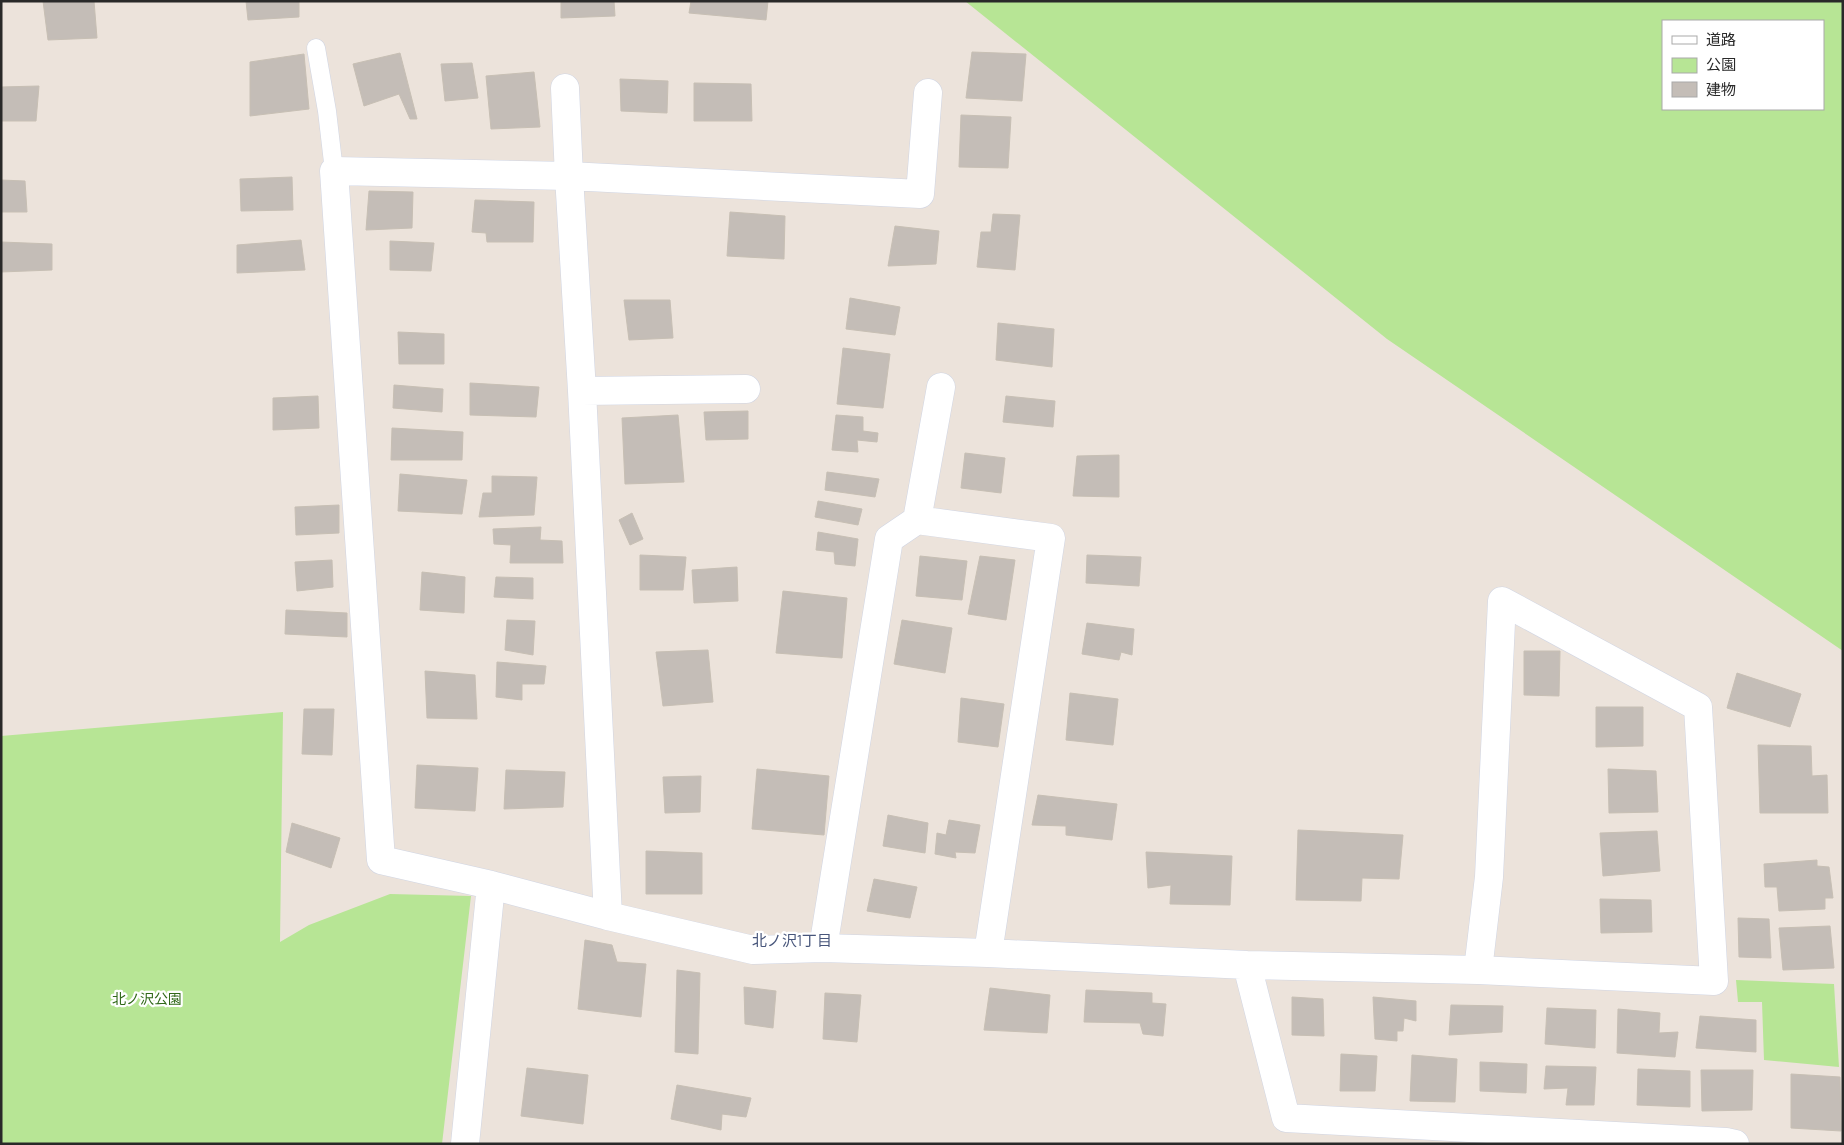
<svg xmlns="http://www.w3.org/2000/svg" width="1844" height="1145" font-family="Barlow,'Noto Sans JP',sans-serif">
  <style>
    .green { fill: #b7e595; fill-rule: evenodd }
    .building { fill: #c4bdb7; stroke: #c7bfb4 }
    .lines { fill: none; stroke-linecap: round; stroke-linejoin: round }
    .service-casing { stroke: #d0d5e3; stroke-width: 19 }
    .minor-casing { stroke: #d0d5e3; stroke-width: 29 }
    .service { stroke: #fff; stroke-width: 18 }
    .minor { stroke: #fff; stroke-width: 28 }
    .labels { text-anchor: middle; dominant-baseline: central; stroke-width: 4.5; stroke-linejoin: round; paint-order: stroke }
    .park-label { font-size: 14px; fill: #306818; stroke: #fff }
    .neighbourhood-label { font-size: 15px; fill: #48567b; stroke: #fff }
  </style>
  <rect width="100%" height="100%" fill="#ece3db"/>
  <path class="green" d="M965 1H1843V651L1387 339ZM1663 21H1823V109H1663Z
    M283 712 280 942 309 925 390 894 471 896 442 1144H1V736Z
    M1736 980 1834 984 1839 1067 1764 1060 1762 1002H1738Z"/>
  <path class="building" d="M43 1H94L97 38 48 40Z
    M246 1H299V17L248 20Z
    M561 1H614L615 16 561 18Z
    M691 1H768L766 20 689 13Z
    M972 52 1026 54 1022 101 966 98Z
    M400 53 417 119H410L399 94 364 106 353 64Z
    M304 54 309 109 250 116V62Z
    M472 63 478 98 445 101 441 64Z
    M534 72 540 127 491 129 486 76Z
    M620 79 668 81 667 113 621 111Z
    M694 83 751 84 752 121H694Z
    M39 86 36 121H1V87Z
    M961 115 1011 117 1008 168 959 167Z
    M292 177 293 210 241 211 240 179Z
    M1 180 25 181 27 212H1Z
    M369 191 413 192 412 228 366 230Z
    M475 200 534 202 533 242H487L486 233 472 232Z
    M730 212 785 216 784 259 727 256Z
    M993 214 1020 215 1015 270 977 267 981 232H991Z
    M895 226 939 231 936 264 888 266Z
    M301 240 305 270 237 273V245Z
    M390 241 434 243 431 271 390 270Z
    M1 242 52 244V270L1 272Z
    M850 298 900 307 895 335 846 329Z
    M624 300H670L673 338 629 340Z
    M998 323 1054 329 1052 367 996 360Z
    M398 332 444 334V364H399Z
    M843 348 890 354 883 408 837 404Z
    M470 383 539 387 536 417 470 415Z
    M394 385 443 389 442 412 393 408Z
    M318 396 319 428 273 430V398Z
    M1006 396 1055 401 1053 427 1003 422Z
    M748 411V439L706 440 704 412Z
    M678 415 684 482 625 484 622 418Z
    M836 415 863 417V431L878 433 877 442 857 440 858 452 832 450Z
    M392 428 463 432 462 460H391Z
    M965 453 1005 458 1001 493 961 488Z
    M1119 455V497L1073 496 1077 456Z
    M827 472 879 479 875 497 825 490Z
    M400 474 467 480 462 514 398 511Z
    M492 476 537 477 534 515 479 517 483 493H492Z
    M818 501 862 509 858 525 815 517Z
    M339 505V533L296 535 295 507Z
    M632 513 643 539 630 545 619 520Z
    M541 527 540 540 562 541 563 563H510L511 545 494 544 493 529Z
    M818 532 858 539 855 566 835 564 834 552 816 550Z
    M640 555 686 557 683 590H640Z
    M1087 555 1141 557 1139 586 1086 583Z
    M920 556 967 561 962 600 916 596Z
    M980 556 1015 560 1006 620 968 614Z
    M332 560 333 587 297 591 295 562Z
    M737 567 738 601 694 603 692 570Z
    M422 572 465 577 464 613 420 610Z
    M496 577 533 578V599L494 597Z
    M783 591 847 598 842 658 776 653Z
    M286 610 347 613V637L285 634Z
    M507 620 535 621 533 655 505 650Z
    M902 620 952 628 945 673 894 664Z
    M1087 623 1134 629 1132 655 1121 652 1119 660 1082 654Z
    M708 650 713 702 663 706 656 652Z
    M1524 651H1560L1559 696 1524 695Z
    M497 662 546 666 544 684H522V700L496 697Z
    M425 671 475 675 477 719 427 718Z
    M1737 673 1801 694 1790 727 1727 708Z
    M1070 693 1118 699 1113 745 1066 740Z
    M961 698 1004 704 998 747 958 742Z
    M1596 707H1643V746L1596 747Z
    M304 709H334L332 755 302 754Z
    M1758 745 1811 746 1812 776 1827 775 1828 813H1760Z
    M417 765 478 768 475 811 415 808Z
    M757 769 829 776 824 835 752 829Z
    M1608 769 1656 771 1658 812 1609 813Z
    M506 770 565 772 563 807 504 809Z
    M701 776 700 812 665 813 663 777Z
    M1038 795 1117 804 1112 840 1066 835V826L1032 825Z
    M888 815 928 823 925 853 883 846Z
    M949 820 980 825 975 853 955 852 956 858 935 854 937 833 946 835Z
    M292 823 340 838 331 868 286 852Z
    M1298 830 1403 835 1399 879 1362 878 1361 901 1296 900Z
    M1657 831 1660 871 1603 876 1600 833Z
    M646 851 702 853V894H646Z
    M1146 852 1232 856 1230 905 1170 904 1171 885 1148 888Z
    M1817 860V866L1829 867 1833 898H1825V909L1779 911 1777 887H1765L1764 864Z
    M874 879 917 887 910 918 867 911Z
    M1600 899 1651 900 1652 932 1601 933Z
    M1738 918 1769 919 1771 958 1739 957Z
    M1830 926 1834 968 1783 970 1779 928Z
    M585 940 612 945 617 962 646 964 641 1017 578 1009Z
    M677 970 700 973 698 1054 675 1052Z
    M744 987 776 991 773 1028 745 1024Z
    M990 988 1050 995 1047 1033 984 1030Z
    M1086 990 1152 993V1003L1166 1004 1163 1036 1143 1034 1140 1023 1084 1022Z
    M825 993 861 995 857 1042 823 1039Z
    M1292 997 1323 999 1324 1036 1292 1035Z
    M1373 997 1416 1001V1021L1404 1018 1403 1031H1397V1041L1375 1039Z
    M1451 1005 1503 1006 1502 1032 1449 1035Z
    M1547 1008 1596 1010 1595 1048 1545 1044Z
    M1618 1009 1660 1013 1659 1033 1678 1032 1675 1057 1617 1053Z
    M1700 1016 1756 1020V1052L1696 1048Z
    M1341 1054 1377 1056 1375 1091H1340Z
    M1412 1055 1457 1059 1455 1102 1410 1101Z
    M1480 1062 1527 1064 1526 1093 1480 1091Z
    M1546 1066 1596 1067 1594 1105H1566L1568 1088 1544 1089Z
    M527 1068 588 1075 583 1124 521 1116Z
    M1638 1069 1690 1071V1107L1637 1105Z
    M1701 1070H1753L1752 1110 1702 1111Z
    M1791 1074 1840 1077 1841 1131 1791 1128Z
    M677 1085 751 1098 746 1117 722 1114 721 1130 671 1119Z"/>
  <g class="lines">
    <defs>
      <path id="service" d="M316 48 327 111 334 171"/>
      <path id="minor" d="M565 88 569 176 920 194 928 93
        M582 391 746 389
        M917 520 941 387
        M608 916 582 391 569 176 334 171 381 860 491 885 608 916 753 950 823 948 988 953 1247 965 1478 970 1714 981 1698 707 1502 601 1489 877 1478 970
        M823 948 889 539 917 520 1051 538 988 953
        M1247 965 1286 1118 1726 1142 1735 1144
        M465 1144 491 885"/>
    </defs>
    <use href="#service" class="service-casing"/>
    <use href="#minor" class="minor-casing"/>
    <use href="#service" class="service"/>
    <use href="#minor" class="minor"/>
  </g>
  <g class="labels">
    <g class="park-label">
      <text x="147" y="998">北ノ沢公園</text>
    </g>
    <g class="neighbourhood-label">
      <text x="792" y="940">北ノ沢1丁目</text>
    </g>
  </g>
  <rect width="1844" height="1145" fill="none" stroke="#292929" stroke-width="5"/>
  <rect x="1662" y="20" width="162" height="90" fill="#ffffff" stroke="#a9a9a9"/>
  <rect x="1672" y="36" width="25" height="8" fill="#ffffff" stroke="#a9a9a9"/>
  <text x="1706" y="45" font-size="15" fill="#292929">道路</text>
  <rect x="1672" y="58" width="25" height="15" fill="#b7e595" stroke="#a9a9a9"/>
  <text x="1706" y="70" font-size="15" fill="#292929">公園</text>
  <rect x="1672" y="82" width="25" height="15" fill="#c4bdb7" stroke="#a9a9a9"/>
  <text x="1706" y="95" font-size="15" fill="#292929">建物</text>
</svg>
